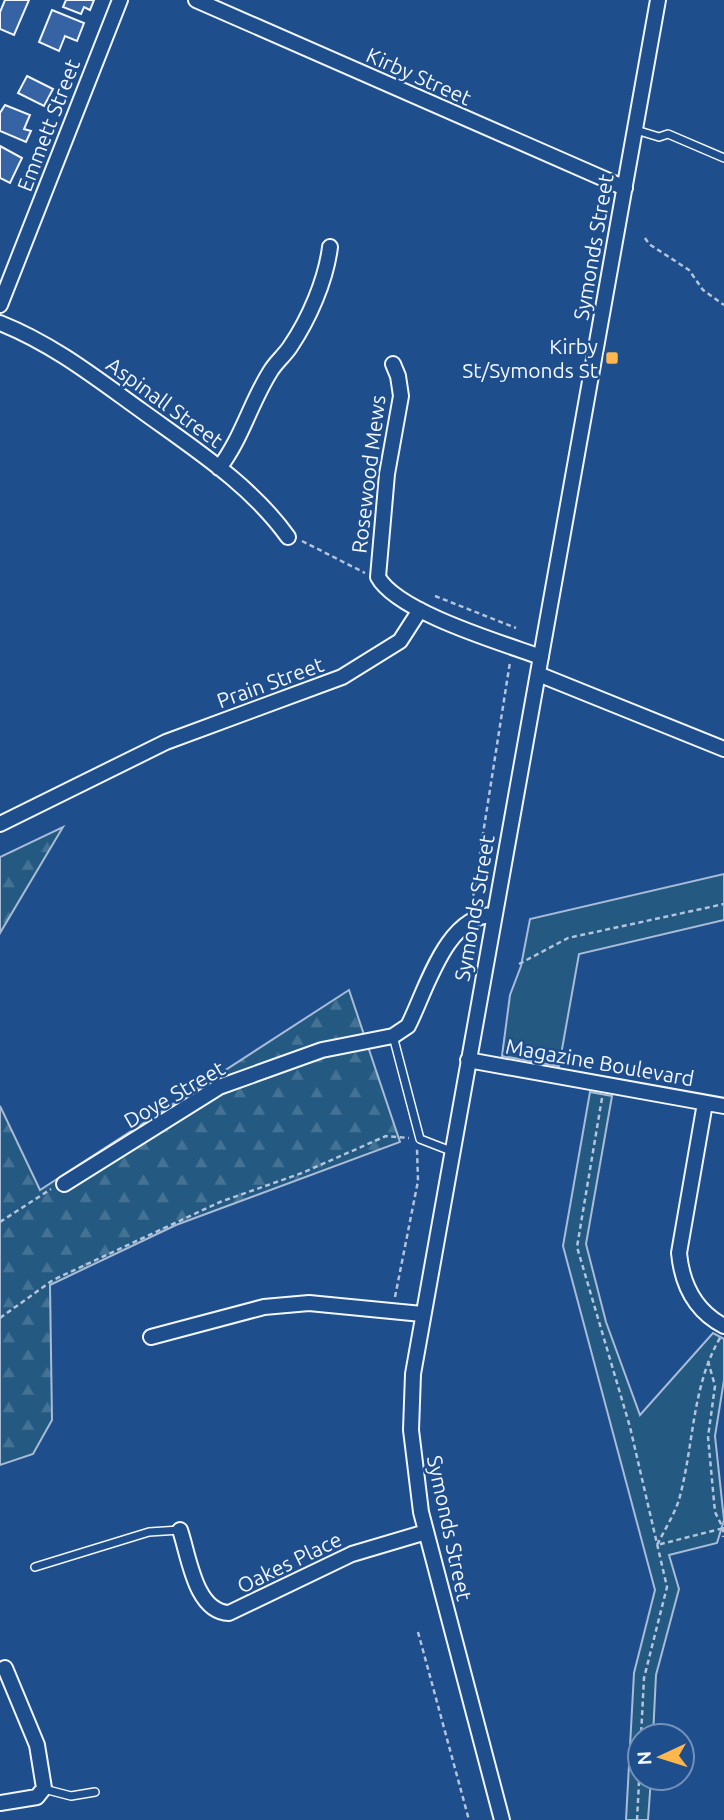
<svg xmlns="http://www.w3.org/2000/svg" width="724" height="1820" font-family="Ubuntu,sans-serif">
  <style>
    .green { fill: #245a82; stroke: #a8bbd7; stroke-width: 2 }
    .forest { fill: url(#forest-firs); stroke: #a8bbd7; stroke-width: 2 }
    .building { fill: #3563a3; stroke: #f2f6ff; stroke-width: 2 }
    .lines { fill: none; stroke-linecap: round; stroke-linejoin: round }
    .lane-casing { stroke: #f2f6ff; stroke-width: 10 }
    .street-casing { stroke: #f2f6ff; stroke-width: 18 }
    .path { stroke: #b3c4dc; stroke-width: 2.5; stroke-dasharray: 5 3.5; stroke-linecap: butt }
    .lane { stroke: #1f4e8c; stroke-width: 7 }
    .street { stroke: #1f4e8c; stroke-width: 14 }
    .poi-dot { fill: #ffb74d; stroke: #1f4e8c; stroke-width: 2.5 }
    .labels { text-anchor: middle; dominant-baseline: central; stroke-width: 5; stroke-linejoin: round; paint-order: stroke }
    .street-label { font-size: 21px; fill: #f2f6ff; stroke: #1f4e8c }
    .poi-label { font-size: 21px; fill: #f2f6ff; stroke: #1f4e8c; text-anchor: end }
  </style>
  <defs>
    <pattern id="forest-firs" width="22" height="20" patternUnits="userSpaceOnUse" patternTransform="scale(1.75)"><rect width="22" height="20" fill="#245a82"/><path d="M5 1l3.5 6h-7zM16 11l3.5 6h-7z" fill="#447295"/></pattern>
  </defs>
  <rect width="100%" height="100%" fill="#1f4e8c"/>
  <path class="green" d="M724 874V920L579 954 559 1066 502 1056 510 995 521 966 530 919Z
    M590 1092 612 1096 586 1244 606 1322 640 1415 713 1333 724 1339V1380L715 1436 724 1520 717 1543 669 1555 679 1589 656 1675 653 1736H640V1778H651L648 1820H626L634 1673 655 1590 563 1246Z"/>
  <path class="forest" d="M63 827 0 933V857Z
    M349 990 400 1142 176 1225 50 1285 52 1420 33 1454 0 1465V1106L40 1190Z"/>
  <path class="building" d="M5 0H29L14 35 0 29V12Z
    M66 0H94L90 10 84 7 81 14 63 7Z
    M52 10 84 23 77 41 65 36 59 51 39 42Z
    M27 76 53 89 44 106 18 93Z
    M5 105 30 115 24 129 31 131 26 142 0 131V113Z
    M0 146 22 158 10 183 0 178Z"/>
  <g class="lines">
    <defs>
      <path id="lane" d="M636 130 659 137 668 134 724 158
        M393 1036 420 1139 451 1151
        M35 1567 149 1532 180 1530
        M44 1789 71 1796 95 1792"/>
      <path id="street" d="M196 0 625 188
        M0 305 120 0
        M0 323C53 344 96 378 142 411 193 448 251 485 288 537
        M393 364 398 376 401 396 387 474 378 577C397 612 502 643 541 657
        M219 468C242 438 250 404 270 372 275 363 284 356 290 347 309 319 326 280 330 247
        M538 674 724 749
        M0 824 166 742 342 677 400 641 420 610
        M468 1060 724 1106
        M705 1103 679 1253C682 1284 695 1311 724 1326
        M64 1184 219 1087 322 1050 393 1036 408 1026C426 991 446 914 494 915
        M151 1337 264 1307 309 1303 422 1314
        M180 1530C189 1556 195 1612 229 1613L352 1554 426 1532
        M0 1803 37 1797 44 1788 37 1745 5 1668
        M502 1820 421 1512 411 1430 413 1374 658 0"/>
    </defs>
    <use href="#lane" class="lane-casing"/>
    <use href="#street" class="street-casing"/>
    <path class="path" d="M645 238 649 244 689 270 703 290 724 305
      M302 541 365 573
      M435 596 516 628
      M472 904 510 662
      M519 964 568 938 724 904
      M602 1098 577 1247 630 1427 667 1587 644 1678 641 1736
      M0 1222 51 1189
      M395 1297 418 1181 417 1149
      M0 1318 53 1280 220 1202 302 1173 386 1136 409 1138
      M720 1338C692 1386 694 1443 680 1496 676 1512 665 1529 657 1545L724 1528
      M708 1361 715 1386 708 1437 715 1512 723 1528V1537
      M418 1632 469 1820
      M637 1820 640 1764"/>
    <use href="#lane" class="lane"/>
    <use href="#street" class="street"/>
  </g>
  <rect class="poi-dot" x="605" y="351" width="14" height="14" rx="3.5"/>
  <g class="labels">
    <g class="street-label">
      <text transform="translate(419 76) rotate(24)">Kirby Street</text>
      <text transform="translate(48 125) rotate(-69)">Emmett Street</text>
      <text transform="translate(593 247) rotate(-80)">Symonds Street</text>
      <text transform="translate(165 402) rotate(36)">Aspinall Street</text>
      <text transform="translate(368 474) rotate(-83)">Rosewood Mews</text>
      <text transform="translate(270 682) rotate(-20)">Prain Street</text>
      <text transform="translate(474 908) rotate(-80)">Symonds Street</text>
      <text transform="translate(600 1062) rotate(10)">Magazine Boulevard</text>
      <text transform="translate(174 1094) rotate(-30)">Doye Street</text>
      <text transform="translate(450 1528) rotate(78)">Symonds Street</text>
      <text transform="translate(289 1562) rotate(-26)">Oakes Place</text>
    </g>
    <g class="poi-label">
      <text x="598" y="346">Kirby<tspan x="598" dy="24">St/Symonds St</tspan></text>
    </g>
  </g>
  <g transform="translate(661 1757) rotate(266)"><circle r="33" fill="#1f4e8c" stroke="#7391ba" stroke-width="2"/>
  <path d="M0-5L12 26L0 18L-12 26Z" fill="#ffb74d"/>
  <text y="-10" font-size="19" font-weight="bold" text-anchor="middle" fill="#f2f6ff">N</text>
  </g>
</svg>
